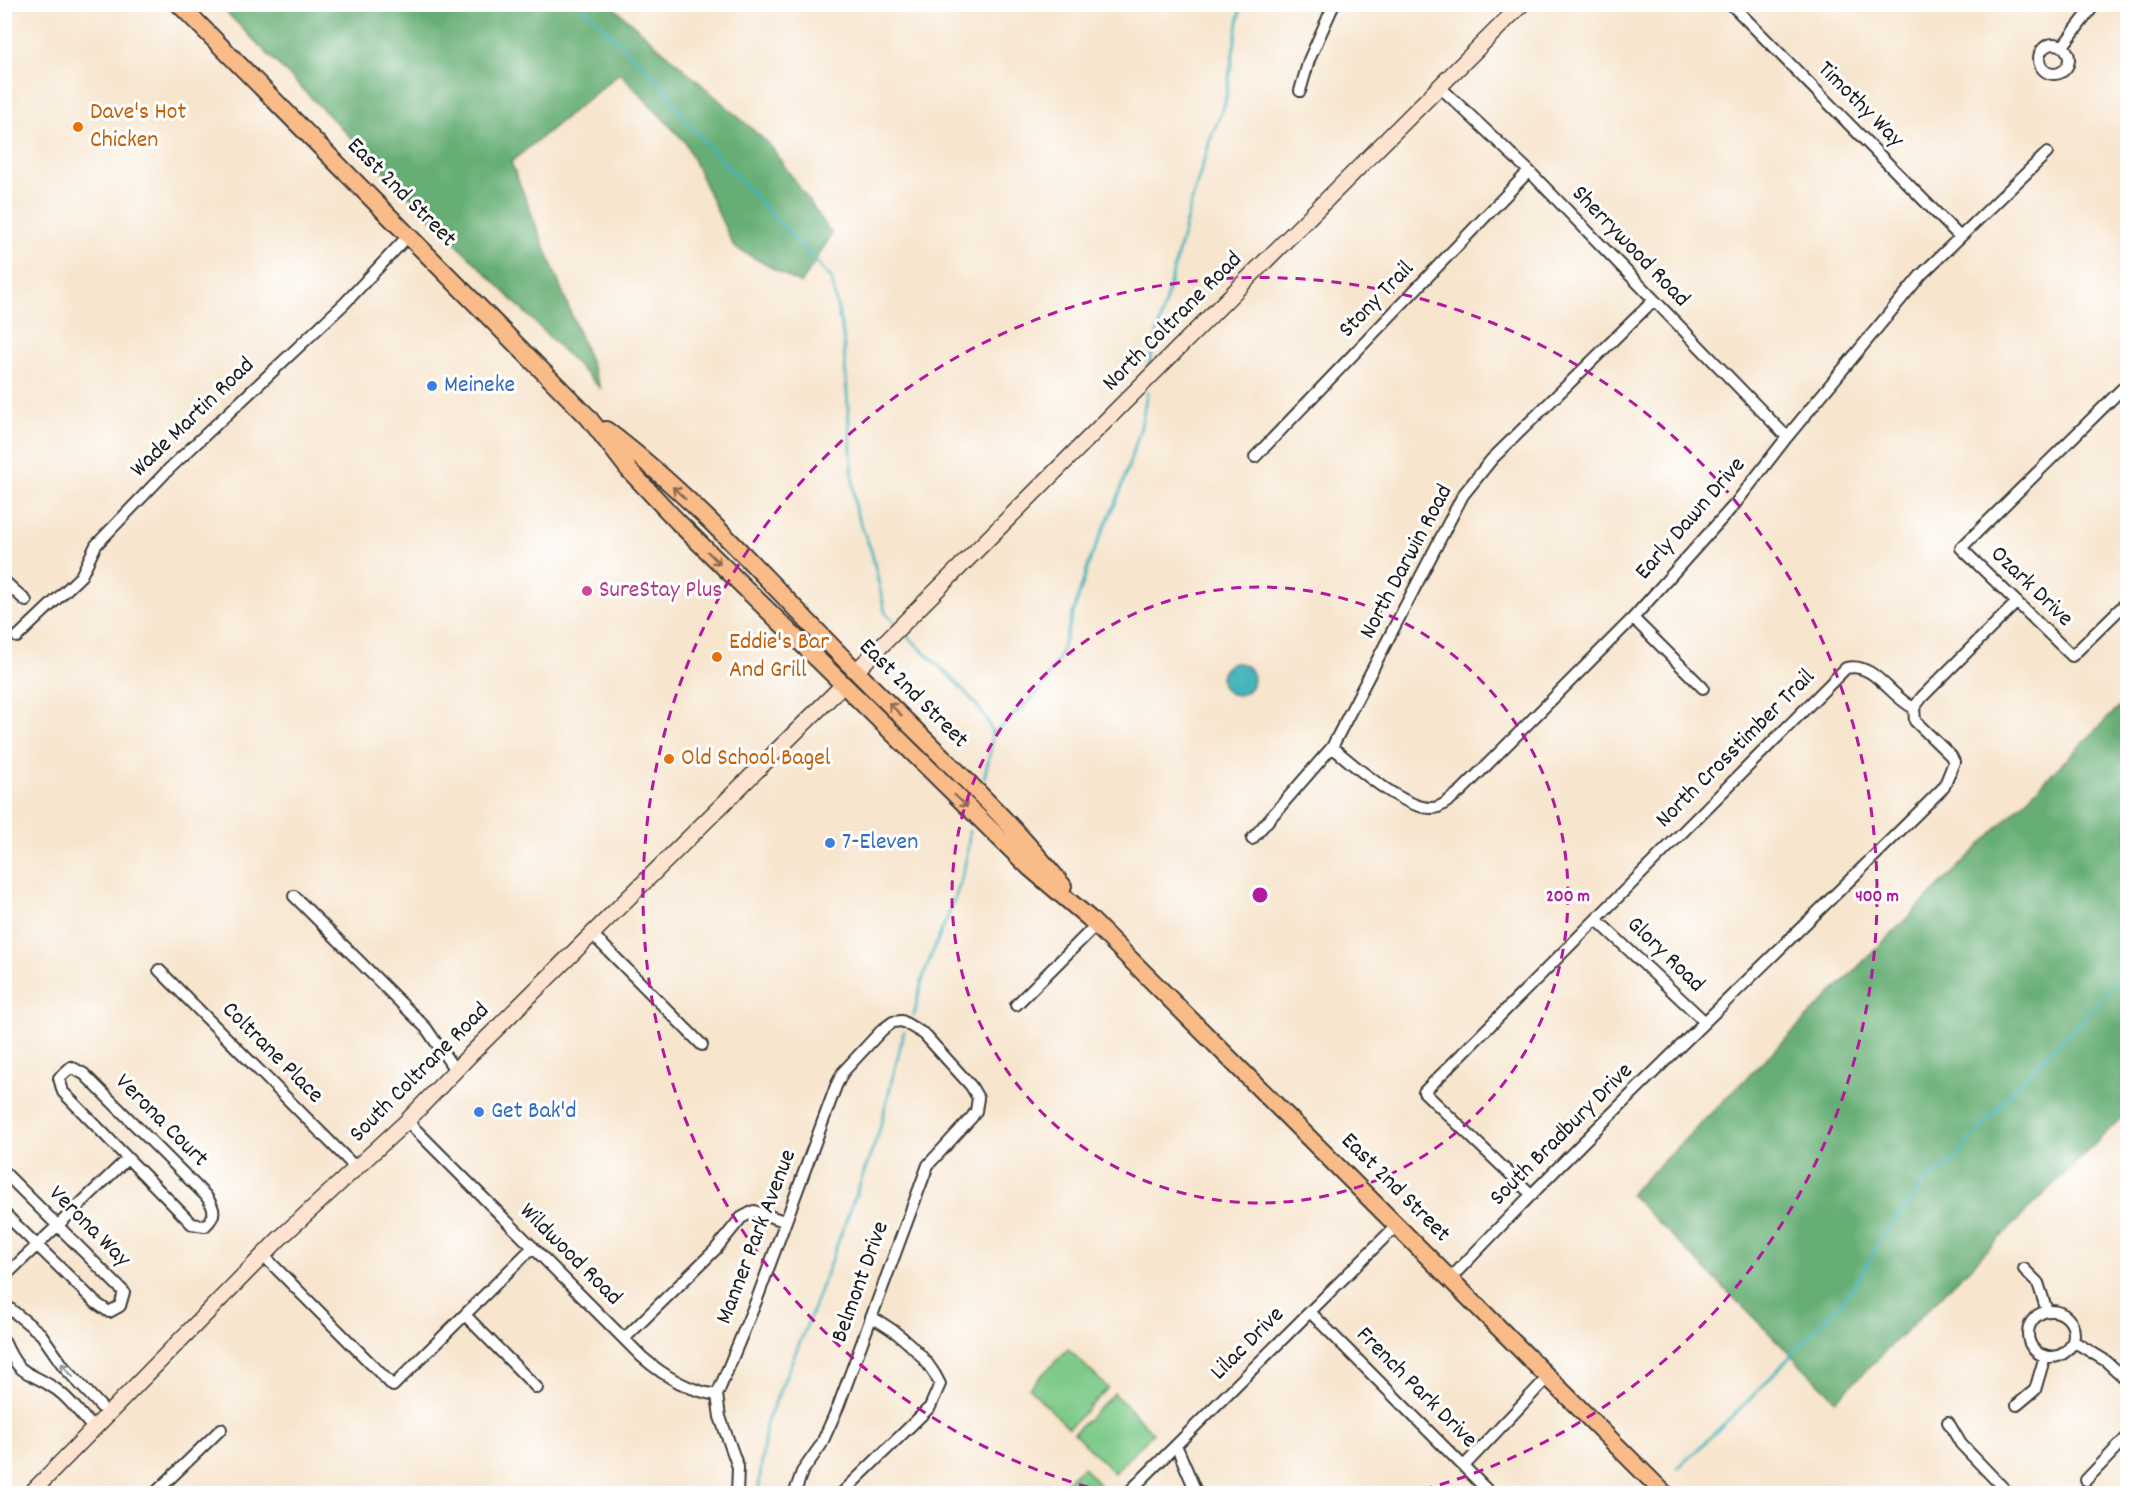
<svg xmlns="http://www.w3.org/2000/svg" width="2132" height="1498" font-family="Dekko,sans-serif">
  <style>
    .green { fill: #7eca89; stroke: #4d7352; stroke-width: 1.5 }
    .forest { fill: #66ae75; stroke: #416548; stroke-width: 1.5 }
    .water { fill: #44b4bb; stroke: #30686c; stroke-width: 1.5 }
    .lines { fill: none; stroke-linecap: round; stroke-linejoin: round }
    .stream { stroke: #44b4bb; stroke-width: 3 }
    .street-casing { stroke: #3d3a37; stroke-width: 14 }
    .secondary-casing { stroke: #3d3a37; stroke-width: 18 }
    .primary-casing { stroke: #3d3a37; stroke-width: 20 }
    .street { stroke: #fff; stroke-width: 10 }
    .secondary { stroke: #fde4d0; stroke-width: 15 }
    .primary { stroke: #f9bc89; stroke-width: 16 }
    .oneway { stroke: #8a6c52 }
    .oneway2 { stroke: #999 }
    .ring { fill: none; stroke: #b5179e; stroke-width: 3; stroke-dasharray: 10 8 }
    .food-dot { fill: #e8710a; stroke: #fff; stroke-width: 2 }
    .shop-dot { fill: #3f7fe0; stroke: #fff; stroke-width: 2 }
    .hotel-dot { fill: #d1479c; stroke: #fff; stroke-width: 2 }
    .labels { text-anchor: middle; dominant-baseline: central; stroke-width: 6; stroke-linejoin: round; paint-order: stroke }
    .street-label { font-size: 24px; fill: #1c1c1c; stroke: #fff }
    .food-label { font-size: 24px; fill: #c56008; stroke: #fff; text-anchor: start }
    .shop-label { font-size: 24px; fill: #366cbe; stroke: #fff; text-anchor: start }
    .hotel-label { font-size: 24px; fill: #b23c85; stroke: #fff; text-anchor: start }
    .centre { fill: #b5179e; stroke: #fff; stroke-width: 3 }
    .ring-label { font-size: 18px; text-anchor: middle; font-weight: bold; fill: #b5179e; stroke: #fff; stroke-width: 6; stroke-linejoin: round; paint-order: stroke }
  </style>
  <rect width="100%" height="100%" fill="#fff"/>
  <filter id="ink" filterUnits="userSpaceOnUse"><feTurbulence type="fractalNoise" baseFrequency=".0167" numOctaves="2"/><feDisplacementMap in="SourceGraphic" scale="12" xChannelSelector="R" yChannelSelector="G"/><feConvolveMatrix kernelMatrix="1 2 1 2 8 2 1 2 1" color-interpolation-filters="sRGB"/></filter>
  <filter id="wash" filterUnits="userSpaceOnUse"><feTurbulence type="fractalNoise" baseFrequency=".008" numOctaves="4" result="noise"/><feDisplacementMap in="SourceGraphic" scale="24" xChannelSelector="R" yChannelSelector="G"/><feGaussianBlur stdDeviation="1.35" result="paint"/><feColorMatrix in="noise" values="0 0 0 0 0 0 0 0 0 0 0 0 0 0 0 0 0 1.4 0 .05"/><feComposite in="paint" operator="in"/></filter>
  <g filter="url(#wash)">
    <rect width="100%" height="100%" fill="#f7e5ce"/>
    <path class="green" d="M1068 1349 1108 1388 1069 1428 1029 1388Z
      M1114 1393 1153 1433 1114 1473 1074 1433Z
      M1083 1467 1102 1488 1096 1493H1054Z"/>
    <path class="forest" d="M219 5H611L769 144 832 234 801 284 734 247 685 142 620 73 511 162 601 389Z
      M2127 699V1112L1836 1400 1630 1194Z"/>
    <path class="water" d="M1221 679a16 16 0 1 1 32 0a16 16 0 1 1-32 0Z"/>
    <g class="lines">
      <path class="stream" d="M579 4 659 80 687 123 831 278 843 334 855 509 872 553 885 612 895 623
        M1148 369 1190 207 1211 137 1225 103 1241 4
        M902 630C921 652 993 709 992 736 992 750 987 765 984 778
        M992 735 1038 693 1059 658 1091 557 1119 495 1141 427 1147 393
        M914 1015C917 1003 919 990 923 978 939 929 969 883 969 831
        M1678 1468 1750 1399 1838 1306 1858 1280 1883 1236 1923 1183 1947 1167 2036 1065 2092 1010 2128 964
        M758 1494 766 1424 809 1320 879 1132 904 1032"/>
    </g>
  </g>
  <g filter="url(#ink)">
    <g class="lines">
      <defs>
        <path id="street" d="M1731 4 1959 236
          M2039 59a15 15 0 1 1 30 0a15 15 0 1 1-30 0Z
          M2063 46 2095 4
          M1441 88 1529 171 1787 437
          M1300 91 1309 60 1334 4
          M2128 383 1961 548 2072 656 2128 601
          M1255 457 1529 171
          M4 581 26 601
          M1633 618 1703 688
          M17 637 81 576 96 545 169 469 345 303 409 235
          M1332 747C1352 764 1411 816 1438 807 1446 804 1454 796 1461 791L1633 618 1735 504 1787 437 1921 275 2047 153
          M1252 839 1332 747 1463 495 1492 459 1653 301
          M294 896 426 1028 455 1070
          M1597 920 1704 1021
          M592 934 702 1045
          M159 970 355 1167
          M1016 1005 1096 925
          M71 1067 84 1074 206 1196C215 1209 217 1215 205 1226L192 1224 63 1092 59 1078Z
          M407 1121 642 1357C664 1376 689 1391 717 1395
          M4 1172 124 1292 120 1306 109 1312 96 1303 4 1213
          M1532 1195 1424 1092 1846 668C1874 661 1891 698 1914 708
          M263 1255 393 1386 533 1247
          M2024 1269 2038 1283 2047 1311
          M4 1277 127 1159
          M1451 1278C1610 1110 1780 951 1944 787L1954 762 1951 756 1915 721 1914 708 1922 697 2017 602
          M4 1304 41 1334 64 1367 107 1413
          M2028 1334a23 23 0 1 1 46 0a23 23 0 1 1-46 0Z
          M1310 1312 1491 1494
          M465 1315 537 1388
          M624 1339 715 1250 741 1218 754 1211 784 1221
          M4 1341C21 1380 28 1369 57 1390 71 1400 81 1415 93 1428
          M2073 1341 2106 1361 2128 1381
          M2017 1405 2035 1390 2045 1356
          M1948 1422 1961 1444 2009 1494
          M1176 1445 1197 1494
          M1464 1466 1549 1376
          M2086 1480 2128 1436
          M154 1494 221 1429
          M737 1494 738 1467 720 1417 717 1395 757 1299 836 1086 843 1072 882 1030 893 1022 902 1021 924 1034 971 1086 978 1098 976 1111 972 1117 928 1165 838 1407 821 1445 802 1472 796 1489 797 1494
          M841 1494 930 1407 940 1384C927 1356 898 1331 871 1317
          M1127 1494 1397 1225"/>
        <path id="secondary" d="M856 671 1522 4
          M30 1494 279 1239 407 1121 470 1055 843 685"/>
        <path id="primary" d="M179 4 588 417 629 470 678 522 1030 868 1089 918 1665 1494
          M606 430C696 498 772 586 851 666 922 739 999 807 1063 886"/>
      </defs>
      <use href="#street" class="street-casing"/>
      <use href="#secondary" class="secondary-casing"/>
      <use href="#primary" class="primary-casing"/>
      <use href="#street" class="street"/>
      <use href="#secondary" class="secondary"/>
      <use href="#primary" class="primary"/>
    </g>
    <defs><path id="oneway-shaft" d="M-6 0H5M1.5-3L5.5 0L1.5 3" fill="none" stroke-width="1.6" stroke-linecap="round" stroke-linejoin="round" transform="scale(1.5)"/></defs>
    <g class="oneway">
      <use href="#oneway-shaft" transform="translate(679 493) rotate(-136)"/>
      <use href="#oneway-shaft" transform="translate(714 558) rotate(45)"/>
      <use href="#oneway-shaft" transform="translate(895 709) rotate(-135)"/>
      <use href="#oneway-shaft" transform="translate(961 801) rotate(44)"/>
    </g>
    <use class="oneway2" href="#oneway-shaft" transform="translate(67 1370) rotate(-131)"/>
  </g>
  <g class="ring">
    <circle cx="1260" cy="895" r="308"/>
    <path d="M1106 1492A617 617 0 1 1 1414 1492"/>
  </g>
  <g class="food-dot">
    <circle cx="78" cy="127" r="6"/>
    <circle cx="717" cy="657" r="6"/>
    <circle cx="669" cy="759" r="6"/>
  </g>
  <g class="shop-dot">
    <circle cx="432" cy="386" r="6"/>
    <circle cx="830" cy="843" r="6"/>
    <circle cx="479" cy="1112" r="6"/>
  </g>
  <circle class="hotel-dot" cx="587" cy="591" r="6"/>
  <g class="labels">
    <g class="street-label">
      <text transform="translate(1860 105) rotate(45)">Timothy Way</text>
      <text transform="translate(401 193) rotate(45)">East 2nd Street</text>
      <text transform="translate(1630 247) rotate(46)">Sherrywood Road</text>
      <text transform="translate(1377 300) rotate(-46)">Stony Trail</text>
      <text transform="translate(1173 322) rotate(-45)">North Coltrane Road</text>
      <text transform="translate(193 418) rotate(-44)">Wade Martin Road</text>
      <text transform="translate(1691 519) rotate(-49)">Early Dawn Drive</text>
      <text transform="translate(1407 562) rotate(-62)">North Darwin Road</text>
      <text transform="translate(2031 587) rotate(44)">Ozark Drive</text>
      <text transform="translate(913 694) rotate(45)">East 2nd Street</text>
      <text transform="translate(1736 749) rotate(-45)">North Crosstimber Trail</text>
      <text transform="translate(1665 955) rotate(44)">Glory Road</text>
      <text transform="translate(272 1053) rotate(45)">Coltrane Place</text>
      <text transform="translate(420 1073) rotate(-45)">South Coltrane Road</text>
      <text transform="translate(161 1121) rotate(45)">Verona Court</text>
      <text transform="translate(1562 1135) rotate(-45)">South Bradbury Drive</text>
      <text transform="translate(1395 1188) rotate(45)">East 2nd Street</text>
      <text transform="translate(89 1227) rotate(45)">Verona Way</text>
      <text transform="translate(757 1237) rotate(-69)">Manner Park Avenue</text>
      <text transform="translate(570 1255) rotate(45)">Wildwood Road</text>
      <text transform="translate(861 1282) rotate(-70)">Belmont Drive</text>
      <text transform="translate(1248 1344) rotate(-45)">Lilac Drive</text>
      <text transform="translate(1416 1388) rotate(45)">French Park Drive</text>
    </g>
    <g class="food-label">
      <text x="90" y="113">Dave's Hot<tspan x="90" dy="28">Chicken</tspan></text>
      <text x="729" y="643">Eddie's Bar<tspan x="729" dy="28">And Grill</tspan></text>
      <text x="681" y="759">Old School Bagel</text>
    </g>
    <g class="shop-label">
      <text x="444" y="386">Meineke</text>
      <text x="842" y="843">7-Eleven</text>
      <text x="491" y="1112">Get Bak'd</text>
    </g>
    <g class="hotel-label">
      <text x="599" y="591">SureStay Plus</text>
    </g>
  </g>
  <circle cx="1260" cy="895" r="9" class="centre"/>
  <g class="ring-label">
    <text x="1568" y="901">200 m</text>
    <text x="1877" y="901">400 m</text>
  </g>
  <rect width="2132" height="1498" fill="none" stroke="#fff" stroke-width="24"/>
</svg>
